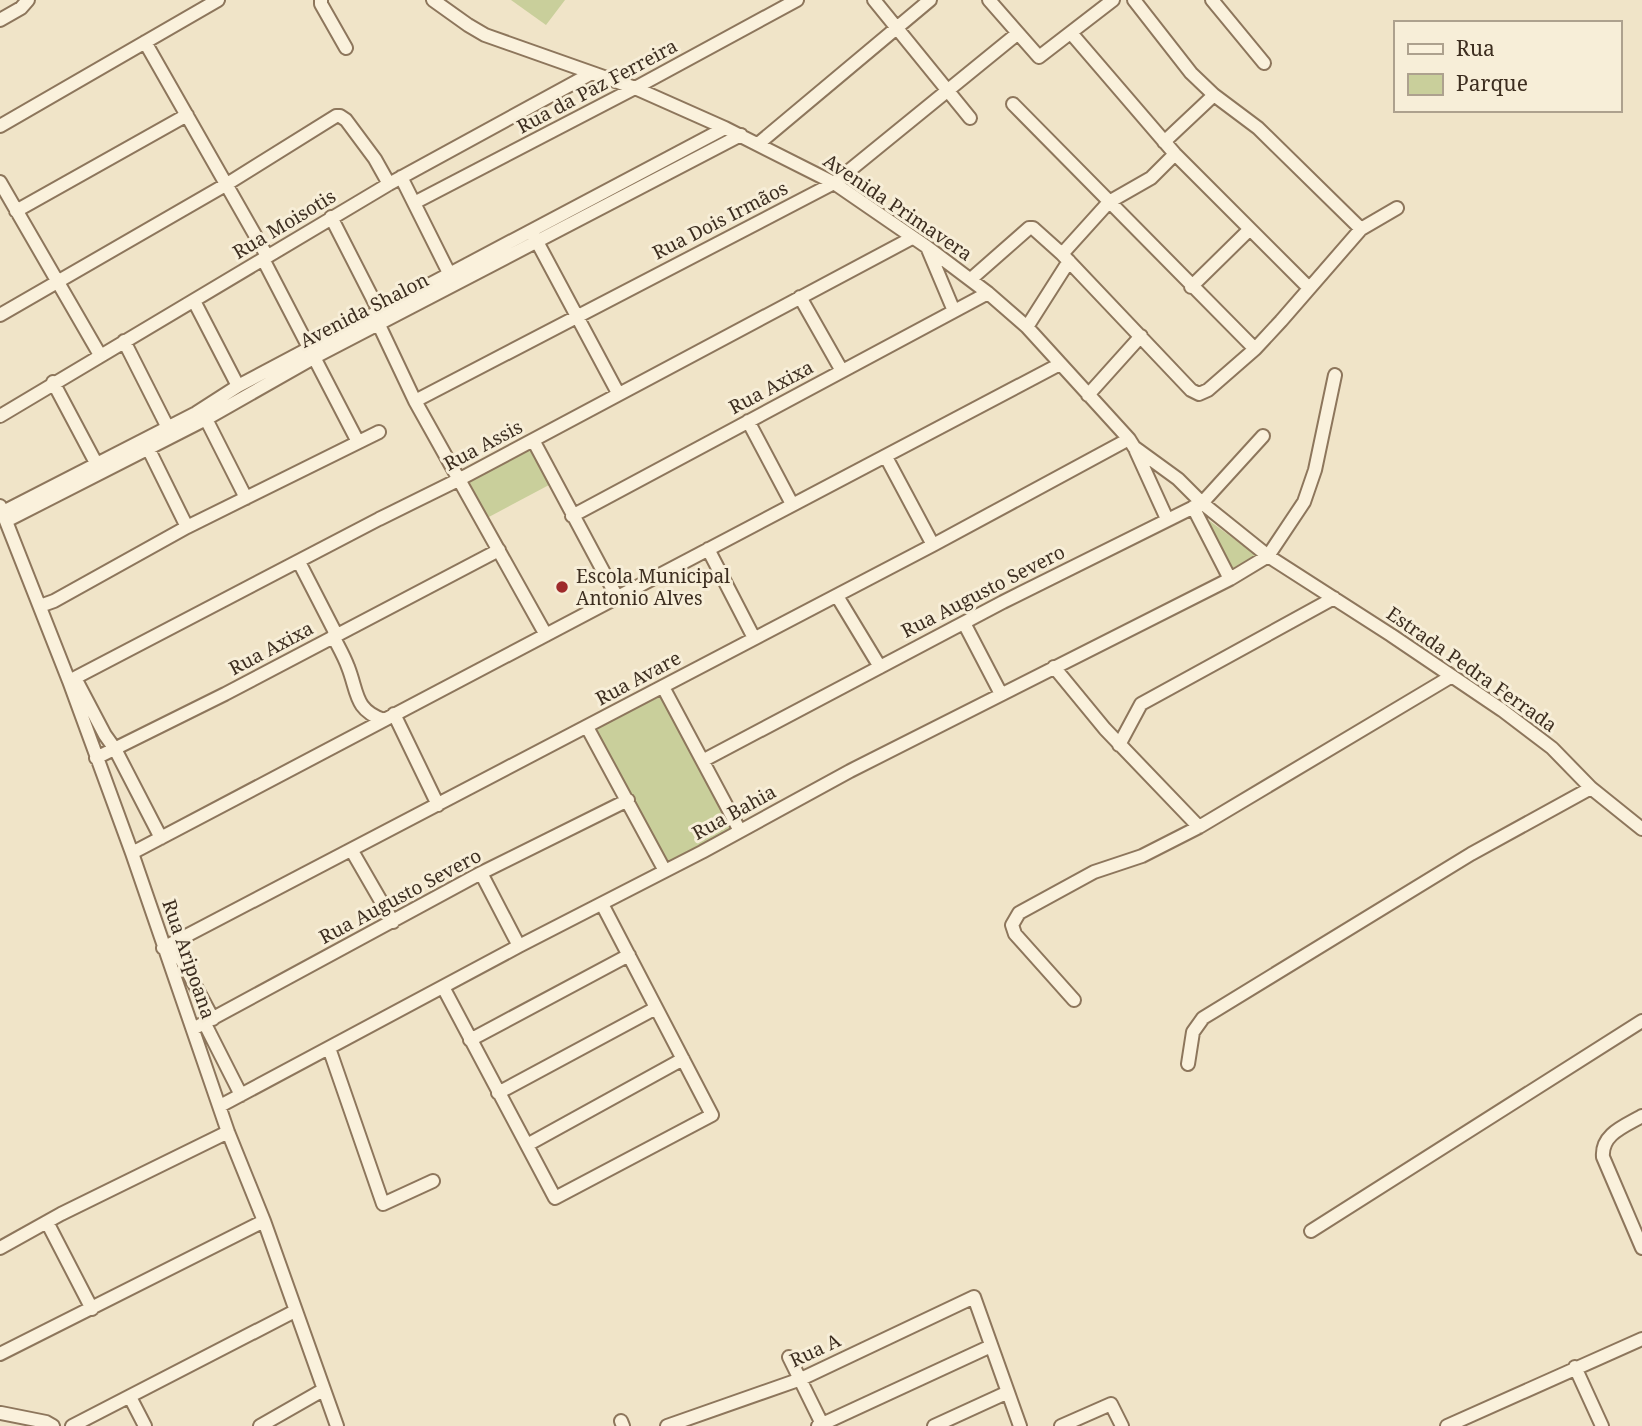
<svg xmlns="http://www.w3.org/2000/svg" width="1642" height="1426" font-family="'Noto Serif',serif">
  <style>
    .green { fill: #c9cf9b }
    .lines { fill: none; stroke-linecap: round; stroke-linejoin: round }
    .minor-casing { stroke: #8d765c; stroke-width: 16 }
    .minor { stroke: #faf1dc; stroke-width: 12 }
    .poi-dot { fill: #9e2a2b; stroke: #f7eed8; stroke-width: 2.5 }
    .labels { text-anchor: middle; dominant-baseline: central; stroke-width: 6; stroke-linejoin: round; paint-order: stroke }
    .street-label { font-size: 19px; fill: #3d2e20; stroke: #f7eed8 }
    .poi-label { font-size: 19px; fill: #3d2e20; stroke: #f7eed8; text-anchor: start }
  </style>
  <rect width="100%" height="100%" fill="#f0e4c8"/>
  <path class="green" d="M511 0H565L546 25Z
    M528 449 532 451 549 485 487 518 469 481Z
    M1203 516 1260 558 1232 573Z
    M665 694 733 828 665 863 596 729Z"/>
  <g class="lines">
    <defs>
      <path id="minor" d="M321 0V4L346 48
        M433 0 468 25 485 35 635 88 725 128 834 183 927 247 988 293 1027 327 1129 439 1134 447 1178 479 1202 503 1268 556 1391 635 1502 710 1552 748 1591 788 1642 829
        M874 0 970 118
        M989 0 1039 57 1113 0
        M1134 0 1191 73 1214 95 1258 128 1361 229
        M1212 0 1264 63
        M0 20 21 8 28 0
        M1071 33 1175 154 1309 288
        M145 42 267 256
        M1013 104 1255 349
        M0 126 218 0
        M1164 142 1214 95
        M758 144 930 0
        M401 177 449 273
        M0 182 100 355
        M414 203 635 88 797 0
        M16 211 187 115
        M331 217 379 311 377 318 379 325 415 401 546 635
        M534 236 618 393
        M927 247 954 311
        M1062 254 1109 202 1151 178 1175 154
        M263 259 358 442
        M971 279 1029 228H1033L1062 254 1191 390 1199 394 1208 390 1255 349 1281 321 1361 229 1397 208
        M1191 287 1249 230
        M800 297 842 371
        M194 301 238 386
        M0 315 227 184 336 116H340L346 120 375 159 389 184
        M1027 327 1069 261
        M124 341 167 426
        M53 382 96 463
        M1088 395 1141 336
        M415 401 834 183 1017 34
        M0 416 389 184 592 73
        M201 418 206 419 246 498
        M748 421 792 504
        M533 440 617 597
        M148 448 187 527
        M1136 451 1167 519
        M886 457 933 545
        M0 506 69 681 132 853 228 1132 264 1221 337 1426
        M1193 507 1230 579
        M3 512 196 413 238 386 725 128
        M572 516 988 293
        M6 521 206 419 315 357 741 135
        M708 549 754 638
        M299 562 336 634
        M837 596 880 667
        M40 606 54 601 187 527 379 432
        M964 623 1001 694
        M333 636C338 646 344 656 348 667 358 692 354 710 384 720
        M1054 667 1105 729 1199 827
        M75 678 105 735 115 749 161 838
        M69 681 379 519 460 479 912 238
        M663 687 740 831
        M394 714 438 805
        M587 727 665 871
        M1119 745 1141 704 1334 598
        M96 758 225 694 499 550
        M704 760 1003 602 1202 503 1263 436
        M352 851 393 922
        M132 853 1060 364
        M481 873 519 946
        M173 944 213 1019
        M163 948 933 545 1129 439
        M443 987 555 1198 712 1115 602 904
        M1074 1000 1015 934 1012 925 1019 913 1094 872 1142 856 1199 827 1452 676
        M205 1024 241 1095
        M193 1029 481 873 628 800
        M470 1040 629 955
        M329 1048 383 1204 433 1181
        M1188 1064 1193 1032 1203 1018 1471 854 1591 788
        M498 1093 656 1008
        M220 1106 519 946 702 852 850 771 1230 579 1268 556 1304 502 1315 470 1335 375
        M1642 1116C1625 1126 1601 1134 1603 1157L1642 1248
        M527 1145 683 1059
        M48 1224 92 1309
        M1311 1231 1642 1021
        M0 1248 61 1214 228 1132
        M0 1354 264 1221
        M789 1357 823 1426
        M1575 1367 1602 1426
        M130 1397 145 1426
        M1 1413 46 1422 53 1426
        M621 1421 623 1426
        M72 1426 295 1311
        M260 1426 323 1390
        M667 1426 801 1379 974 1297 1020 1426
        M818 1426 991 1346
        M934 1426 1006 1393
        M1061 1426 1111 1404 1122 1426
        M1447 1426 1642 1339"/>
    </defs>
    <use href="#minor" class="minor-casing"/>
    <use href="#minor" class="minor"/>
  </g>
  <circle class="poi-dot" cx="562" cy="587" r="7"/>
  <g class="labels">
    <g class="street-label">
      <text transform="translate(597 86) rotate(-28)">Rua da Paz Ferreira</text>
      <text transform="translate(898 207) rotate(34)">Avenida Primavera</text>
      <text transform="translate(720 220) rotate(-27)">Rua Dois Irmãos</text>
      <text transform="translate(284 224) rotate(-31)">Rua Moisotis</text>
      <text transform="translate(364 310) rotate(-27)">Avenida Shalon</text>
      <text transform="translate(771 387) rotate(-28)">Rua Axixa</text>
      <text transform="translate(483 445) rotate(-28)">Rua Assis</text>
      <text transform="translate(983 591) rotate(-27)">Rua Augusto Severo</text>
      <text transform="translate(271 648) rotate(-28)">Rua Axixa</text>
      <text transform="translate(1472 669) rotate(35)">Estrada Pedra Ferrada</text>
      <text transform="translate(638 678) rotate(-28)">Rua Avare</text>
      <text transform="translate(734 812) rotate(-29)">Rua Bahia</text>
      <text transform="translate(400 896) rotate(-28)">Rua Augusto Severo</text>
      <text transform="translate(189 959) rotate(71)">Rua Aripoana</text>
      <text transform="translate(815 1350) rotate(-25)">Rua A</text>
    </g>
    <g class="poi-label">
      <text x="576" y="576">Escola Municipal<tspan x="576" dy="22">Antonio Alves</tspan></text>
    </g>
  </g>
  <rect x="1394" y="21" width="228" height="91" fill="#f7eed8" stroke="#ada18e" stroke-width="2"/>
  <rect x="1408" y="44" width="35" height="10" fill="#faf1dc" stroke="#ada18e" stroke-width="2"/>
  <text x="1456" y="56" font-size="21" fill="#3d2e20">Rua</text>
  <rect x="1408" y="74" width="35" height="21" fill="#c9cf9b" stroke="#ada18e" stroke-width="2"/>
  <text x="1456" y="91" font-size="21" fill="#3d2e20">Parque</text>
</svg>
